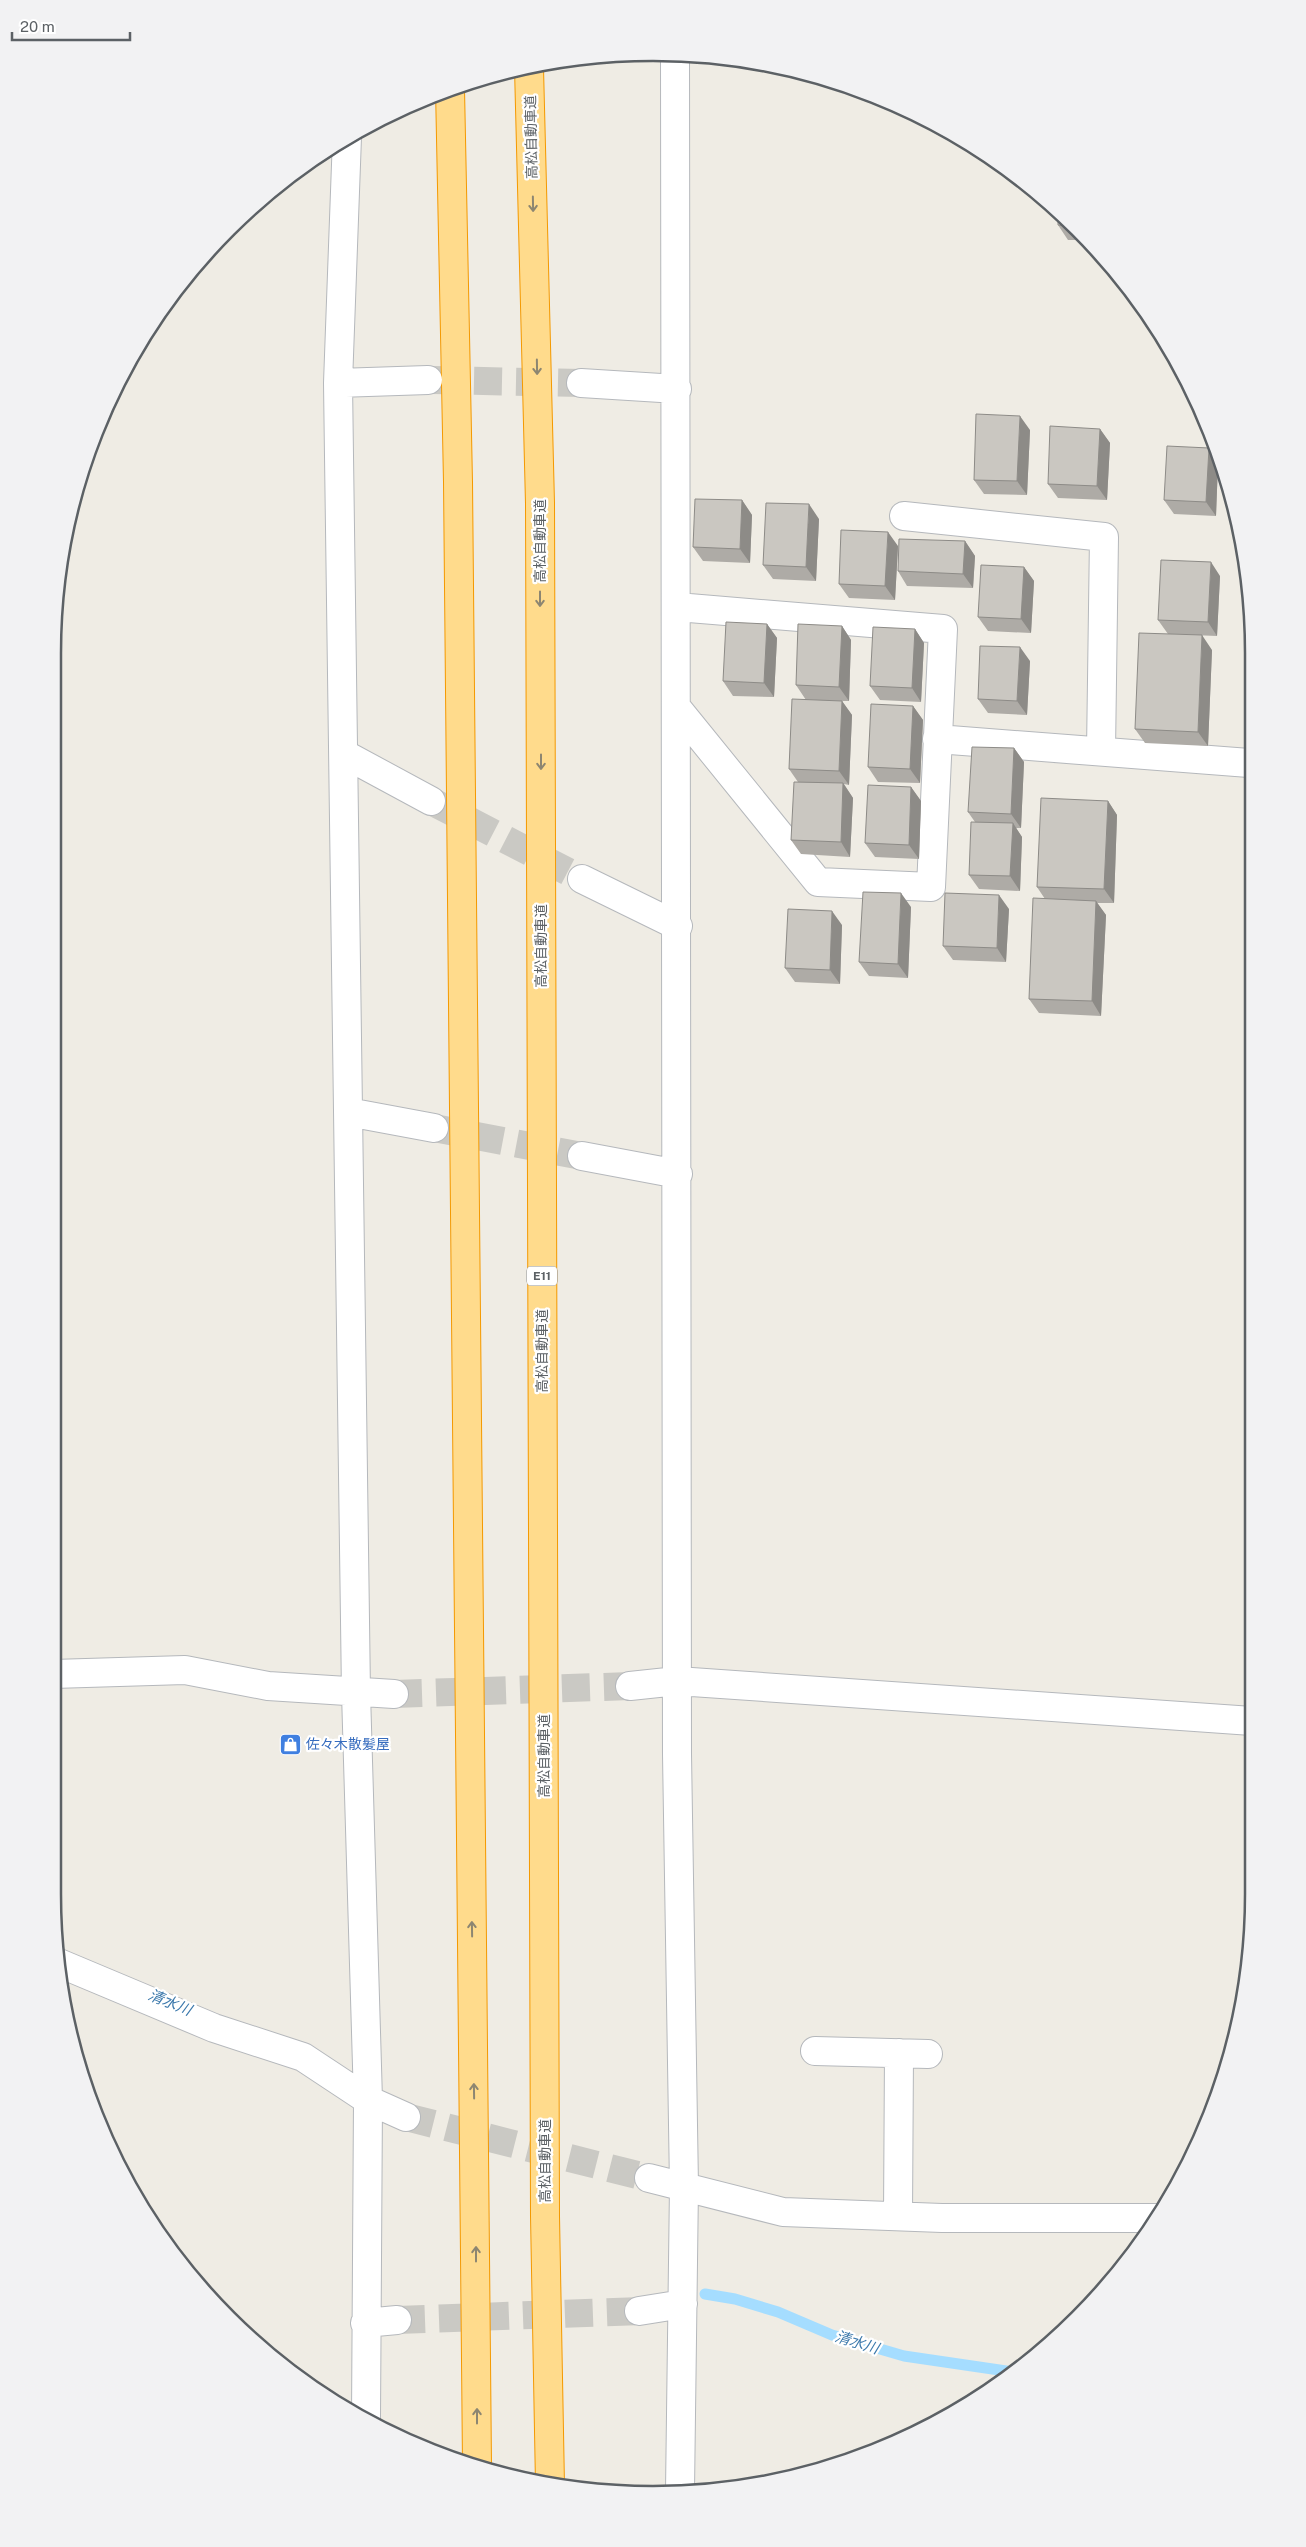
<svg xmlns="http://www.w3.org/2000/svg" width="1306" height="2547" font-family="'Public Sans','Noto Sans JP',sans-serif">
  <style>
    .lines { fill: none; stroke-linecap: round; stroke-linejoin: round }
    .stream { stroke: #a5ddff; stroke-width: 11 }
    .minor-tunnel { stroke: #cac9c4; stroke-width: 28; stroke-dasharray: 28 14; stroke-linecap: butt }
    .minor-casing { stroke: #b5b8bc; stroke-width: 30 }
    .highway-casing { stroke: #f49900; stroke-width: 30 }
    .minor { stroke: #fff; stroke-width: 28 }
    .highway { stroke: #ffdb8c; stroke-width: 28 }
    .wall { fill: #aeaba6 }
    .shaded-wall { fill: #8d8b87 }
    .building { fill: #cac7c1; stroke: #8d8b87 }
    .oneway { stroke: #8d8671 }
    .labels { text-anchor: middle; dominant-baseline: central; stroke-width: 4.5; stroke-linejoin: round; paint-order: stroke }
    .shield { fill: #fff; stroke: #8d9093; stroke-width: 1 }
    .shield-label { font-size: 12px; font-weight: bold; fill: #5c6165 }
    .street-label { font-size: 14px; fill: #5c6165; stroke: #fff }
    .shop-label { font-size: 14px; fill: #366cbe; stroke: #fff; text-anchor: start }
    .water-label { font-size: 15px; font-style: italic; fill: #3c79ac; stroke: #fff }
    .rim { fill: none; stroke: #5c6165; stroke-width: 2.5 }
  </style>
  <rect width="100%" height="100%" fill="#efece4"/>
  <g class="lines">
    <path class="stream" d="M705 2294 735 2299 778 2312 832 2335 904 2356 1013 2372"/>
    <path class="minor-tunnel" d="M432 380 581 383
      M431 801 582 879
      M434 1128 582 1156
      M394 1694 630 1686
      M406 2117 649 2178
      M397 2320 639 2311"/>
    <defs>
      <path id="minor" d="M675 54 677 1754 684 2186 680 2491
        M347 137 338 383 356 1693 368 2100 366 2418
        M338 383 428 380
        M581 383 677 389
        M904 516 1104 537 1101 751
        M677 607 943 629 931 887 818 882 677 708
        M937 739 1249 763
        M344 754 431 801
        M582 879 678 926
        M348 1112 434 1128
        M582 1156 678 1174
        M53 1674 185 1670 268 1686 394 1694
        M630 1686 677 1681 1252 1721
        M59 1963 214 2028 303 2057 368 2100 406 2117
        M815 2051 928 2054
        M649 2178 783 2212 942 2218H1158
        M898 2216 899 2053
        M639 2311 683 2304
        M365 2323 397 2320"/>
      <path id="highway" d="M529 68 540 503 545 2216 550 2485
        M450 89 458 482 477 2465"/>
    </defs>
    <use href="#minor" class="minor-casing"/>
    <use href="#highway" class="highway-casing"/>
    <use href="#minor" class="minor"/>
    <use href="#highway" class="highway"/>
  </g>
  <path class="wall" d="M1058 216 1082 240H1068L1058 225Z
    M1100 429 1110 443 1107 500 1058 498 1048 484Z
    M1030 430 1027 495 984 494 974 480Z
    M1209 448 1218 463 1216 516 1174 514 1164 500Z
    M742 500 752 515 750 563 703 561 693 547Z
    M819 519 816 581 773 579 763 565Z
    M965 541 975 556 973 588 907 586 898 571Z
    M898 546 895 600 849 598 839 584Z
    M1024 567 1034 581 1031 633 988 631 978 617Z
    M1220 576 1217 636 1168 634 1158 620Z
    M767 624 777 638 774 697 733 696 723 681Z
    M842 626 851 640 849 701H842L852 715 849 785 844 784 853 798 850 857 801 854 791 840 798 782 789 769 806 700 796 685Z
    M915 629 924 643 921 702 880 700 870 686Z
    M1212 650 1208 746 1145 743 1135 729Z
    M1030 661 1027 715 988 713 978 699Z
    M913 706 923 720 920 783 878 782 868 767Z
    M1014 748 1024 762 1021 828H1016L1022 837 1020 891 979 889 969 875 975 822 968 812Z
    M911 787 921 801 919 859 875 857 865 843Z
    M1108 801 1117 815 1114 903H1097L1106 915 1101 1016 1039 1013 1029 999 1045 899 1037 887Z
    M911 907 908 978 869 976 859 962Z
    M1009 909 1006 962 953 960 943 946Z
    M842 925 840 984 795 982 785 968Z"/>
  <path class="shaded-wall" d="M1020 416 1030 430 1027 495 1017 481Z
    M1100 429 1110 443 1107 500 1097 486Z
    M1209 448 1218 463 1216 516 1206 502Z
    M742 500 752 515 750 563 740 549Z
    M809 504 819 519 816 581 806 567Z
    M888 532 898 546 895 600 885 586Z
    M965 541 975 556 973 588 963 574Z
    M1211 562 1220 576 1217 636 1208 622Z
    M1024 567 1034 581 1031 633 1021 619Z
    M767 624 777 638 774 697 764 683Z
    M842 626 851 640 849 701 839 687Z
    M915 629 924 643 921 702 912 688Z
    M1202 635 1212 650 1208 746 1198 732Z
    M1020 647 1030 661 1027 715 1017 701Z
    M842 701 852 715 849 785 839 771Z
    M913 706 923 720 920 783 910 769Z
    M1014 748 1024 762 1021 828 1011 814Z
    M843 783 853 798 850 857 841 842Z
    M911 787 921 801 919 859 909 845Z
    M1108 801 1117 815 1114 903 1104 889Z
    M1013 823 1022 837 1020 891 1010 876Z
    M901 893 911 907 908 978 898 964Z
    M999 895 1009 909 1006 962 997 948Z
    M1096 901 1106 915 1101 1016 1092 1001Z
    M832 911 842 925 840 984 830 970Z"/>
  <path class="building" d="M1058 216 1068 226 1058 225Z
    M976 414 1020 416 1017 481 974 480Z
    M1050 426 1100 429 1097 486 1048 484Z
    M1167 446 1209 448 1206 502 1164 500Z
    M695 499 742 500 740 549 693 547Z
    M766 503 809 504 806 567 763 565Z
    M841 530 888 532 885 586 839 584Z
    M899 539 965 541 963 574 898 571Z
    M1161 560 1211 562 1208 622 1158 620Z
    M981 565 1024 567 1021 619 978 617Z
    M726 622 767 624 764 683 723 681Z
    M798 624 842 626 839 687 796 685Z
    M873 627 915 629 912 688 870 686Z
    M1139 633 1202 635 1198 732 1135 729Z
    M980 646 1020 647 1017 701 978 699Z
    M792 699 842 701 839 771 789 769Z
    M871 704 913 706 910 769 868 767Z
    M972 747 1014 748 1011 814 968 812Z
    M794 782 843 783 841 842 791 840Z
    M868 785 911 787 909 845 865 843Z
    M1041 798 1108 801 1104 889 1037 887Z
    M971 822 1013 823 1010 876 969 875Z
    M863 892 901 893 898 964 859 962Z
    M945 893 999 895 997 948 943 946Z
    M1033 898 1096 901 1092 1001 1029 999Z
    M788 909 832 911 830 970 785 968Z"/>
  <defs><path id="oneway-shaft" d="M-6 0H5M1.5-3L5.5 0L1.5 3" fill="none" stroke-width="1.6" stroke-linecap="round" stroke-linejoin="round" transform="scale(1.25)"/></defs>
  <g class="oneway">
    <use href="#oneway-shaft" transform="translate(533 204) rotate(89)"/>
    <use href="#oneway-shaft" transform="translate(537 367) rotate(89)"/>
    <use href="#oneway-shaft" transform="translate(540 599) rotate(90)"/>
    <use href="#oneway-shaft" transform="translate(541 762) rotate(90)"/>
    <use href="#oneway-shaft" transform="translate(472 1929) rotate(-91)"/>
    <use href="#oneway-shaft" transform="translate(474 2091) rotate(-91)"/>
    <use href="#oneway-shaft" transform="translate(476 2254) rotate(-90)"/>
    <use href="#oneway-shaft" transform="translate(477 2416) rotate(-90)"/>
  </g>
  <defs>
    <symbol id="shop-square" viewBox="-11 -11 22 22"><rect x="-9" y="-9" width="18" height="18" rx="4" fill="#3f7fe0" stroke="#fff"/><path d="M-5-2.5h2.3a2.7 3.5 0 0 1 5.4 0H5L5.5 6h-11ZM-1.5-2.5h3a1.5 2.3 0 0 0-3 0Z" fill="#fff"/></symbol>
  </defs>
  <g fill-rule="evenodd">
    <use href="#shop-square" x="278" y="1732" width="25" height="25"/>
  </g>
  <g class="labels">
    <rect class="shield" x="527" y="1266.5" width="30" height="19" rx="4"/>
    <g class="shield-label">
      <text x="542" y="1276">E11</text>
    </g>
    <g class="street-label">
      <text transform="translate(531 137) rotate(-91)">高松自動車道</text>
      <text transform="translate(540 541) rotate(-90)">高松自動車道</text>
      <text transform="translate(541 946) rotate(-90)">高松自動車道</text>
      <text transform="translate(542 1351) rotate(-90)">高松自動車道</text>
      <text transform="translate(544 1756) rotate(-90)">高松自動車道</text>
      <text transform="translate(545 2161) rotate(-90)">高松自動車道</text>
    </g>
    <g class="shop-label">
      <text x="306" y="1744">佐々木散髪屋</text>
    </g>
    <g class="water-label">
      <text transform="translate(170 2002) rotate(22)">清水川</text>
      <text transform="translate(857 2342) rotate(17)">清水川</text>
    </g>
  </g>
  <path d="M0 0H1306V2547H0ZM653 61H653A592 592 0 0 1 1245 653V1894A592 592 0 0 1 653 2486H653A592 592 0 0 1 61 1894V653A592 592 0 0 1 653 61Z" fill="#f2f2f3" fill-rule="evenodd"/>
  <path class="rim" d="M653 61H653A592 592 0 0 1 1245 653V1894A592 592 0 0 1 653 2486H653A592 592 0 0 1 61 1894V653A592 592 0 0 1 653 61Z"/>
  <path d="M12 32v8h118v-8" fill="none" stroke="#5c6165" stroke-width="2.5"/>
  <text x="20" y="32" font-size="15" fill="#5c6165" stroke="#ffffff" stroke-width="4" paint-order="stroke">20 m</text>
</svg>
